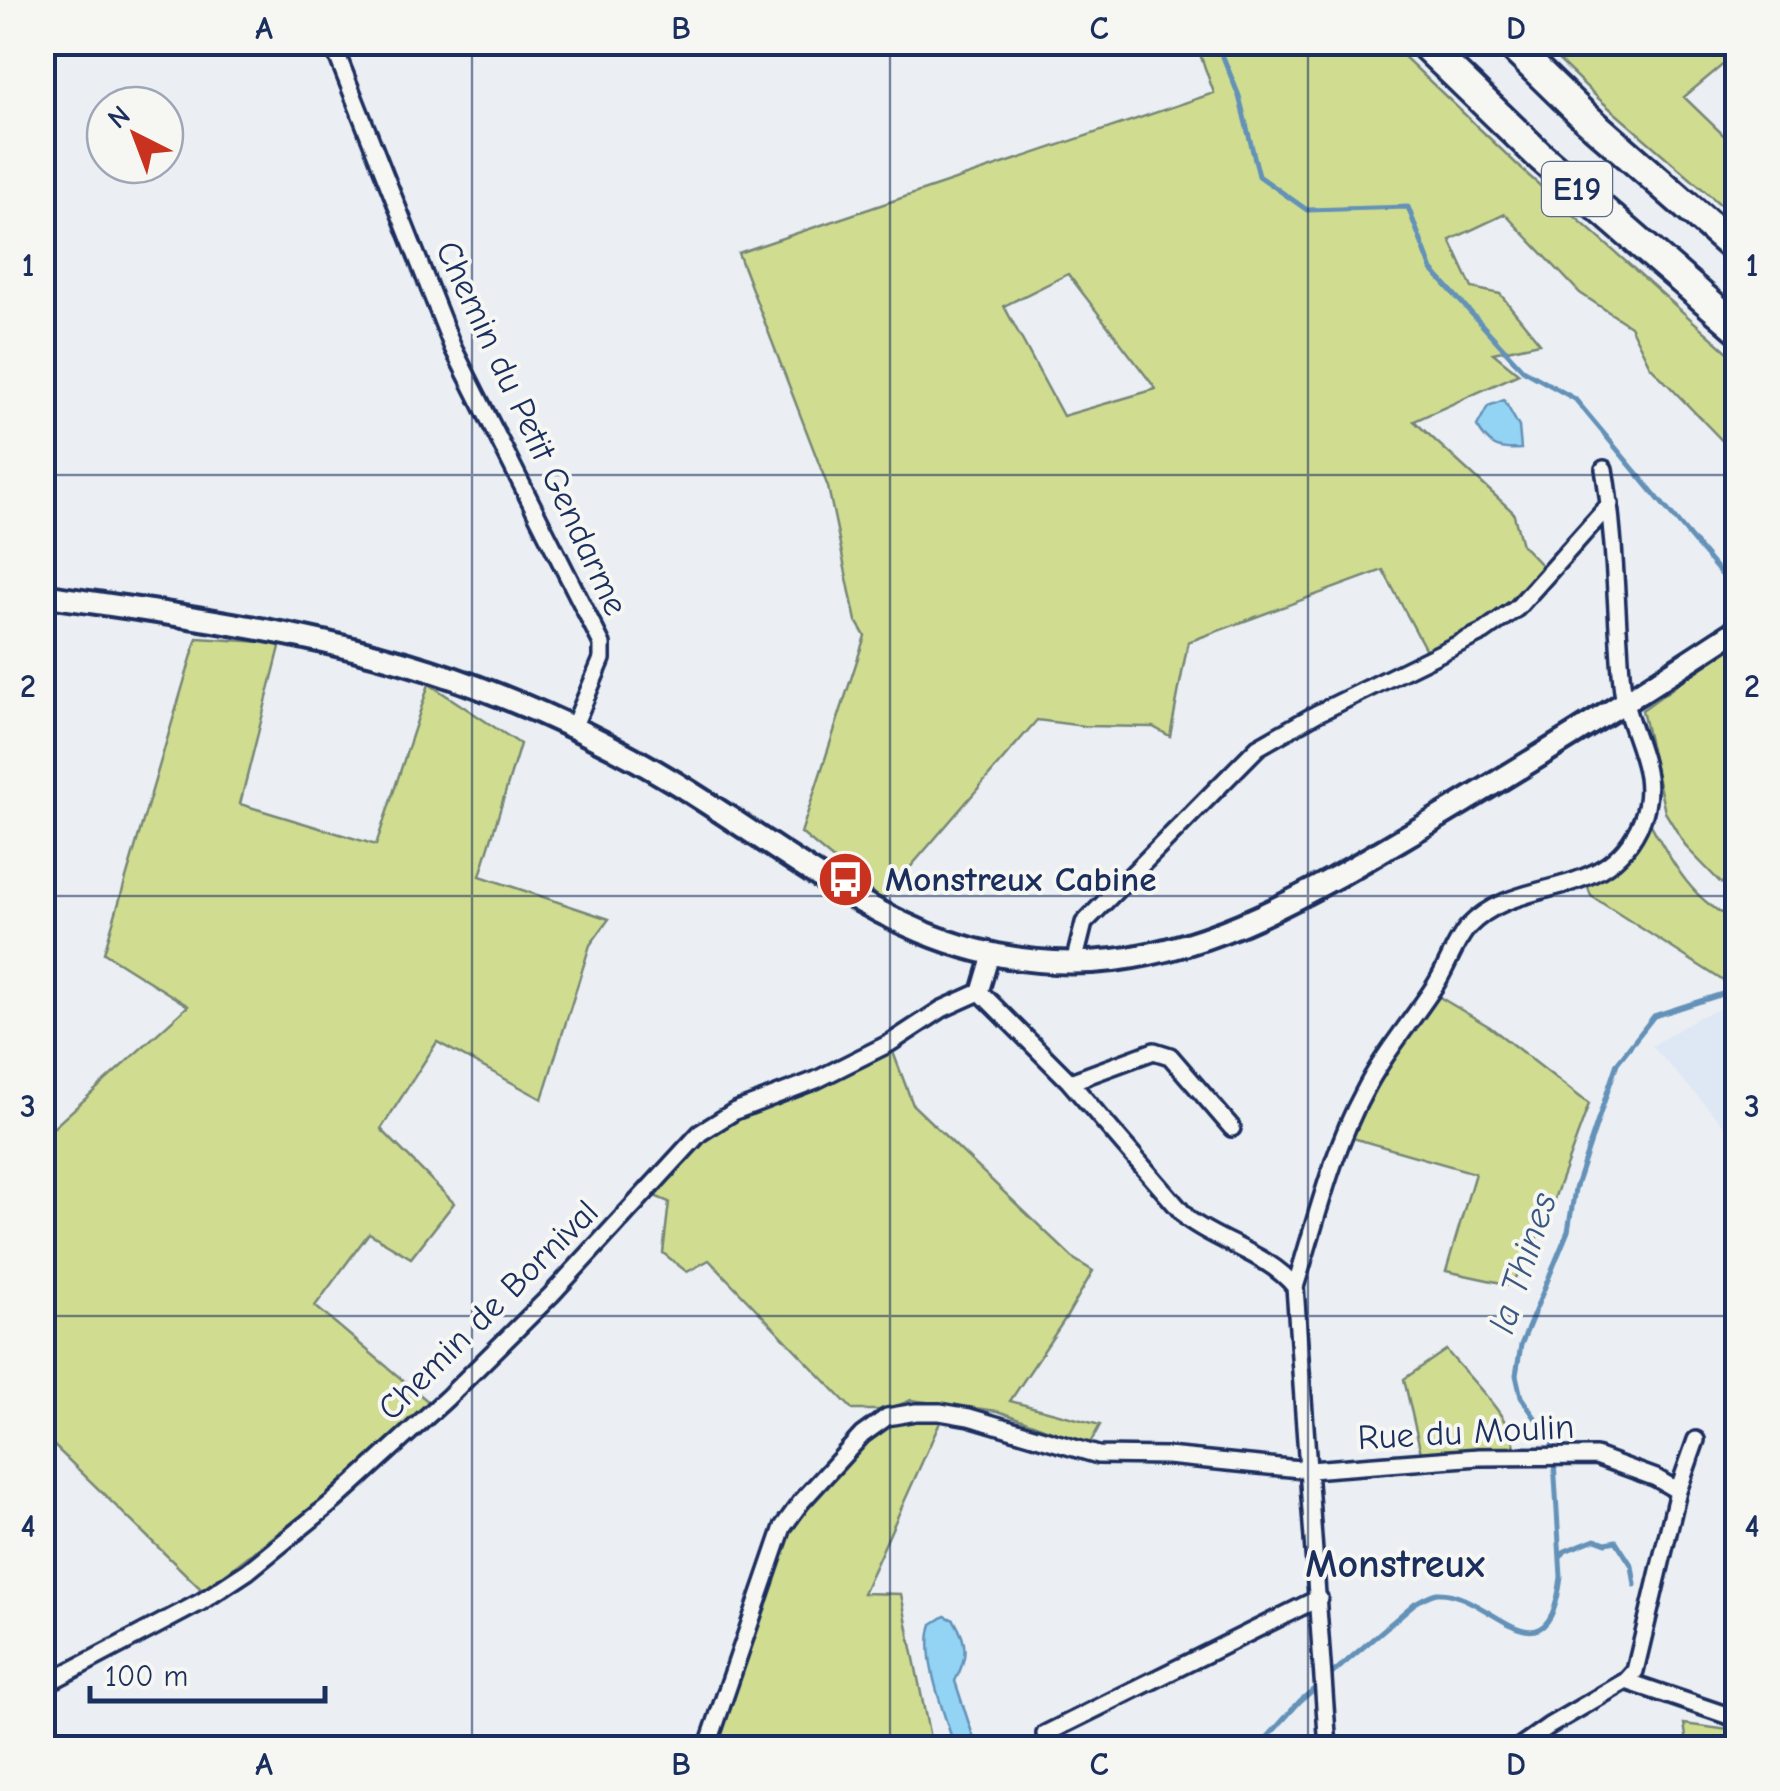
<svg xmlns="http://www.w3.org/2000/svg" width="1780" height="1791" font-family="'Comic Neue',sans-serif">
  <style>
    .built { fill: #dee7f4 }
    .green { fill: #d0dd90; stroke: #768677; stroke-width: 2.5; fill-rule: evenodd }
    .water { fill: #93d3f4; stroke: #6391b8; stroke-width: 2.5 }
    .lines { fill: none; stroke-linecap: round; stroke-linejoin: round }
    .stream { stroke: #6391b8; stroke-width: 5 }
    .street-casing { stroke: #1b2f5e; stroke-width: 22 }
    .secondary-casing { stroke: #1b2f5e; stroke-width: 28 }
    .highway-casing { stroke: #1b2f5e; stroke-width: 35 }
    .street { stroke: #f6f6f2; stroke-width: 15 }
    .secondary { stroke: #f6f6f2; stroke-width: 20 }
    .highway { stroke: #f6f6f2; stroke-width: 28 }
    .grid { fill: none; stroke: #1b2f5e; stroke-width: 2.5; stroke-opacity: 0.55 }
    .labels { text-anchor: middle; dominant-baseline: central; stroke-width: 8; stroke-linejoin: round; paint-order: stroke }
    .shield { fill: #f6f6f2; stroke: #5d6b8a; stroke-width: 2.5 }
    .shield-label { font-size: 32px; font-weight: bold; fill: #1b2f5e }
    .street-label { font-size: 35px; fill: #1b2f5e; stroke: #f6f6f2 }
    .poi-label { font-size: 35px; font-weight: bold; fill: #1b2f5e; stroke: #f6f6f2; text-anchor: start }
    .water-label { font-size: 38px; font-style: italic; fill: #395884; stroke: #f6f6f2 }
    .quarter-label { font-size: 40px; font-weight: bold; fill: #1b2f5e; stroke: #f6f6f2 }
    .neatline { fill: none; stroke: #1b2f5e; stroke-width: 4 }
    .grid-label { font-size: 32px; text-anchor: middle; font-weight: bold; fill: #1b2f5e }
  </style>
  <rect width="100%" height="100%" fill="#ebeff3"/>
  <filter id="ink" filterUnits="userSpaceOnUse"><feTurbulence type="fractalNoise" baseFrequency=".01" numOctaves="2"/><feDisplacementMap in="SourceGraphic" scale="20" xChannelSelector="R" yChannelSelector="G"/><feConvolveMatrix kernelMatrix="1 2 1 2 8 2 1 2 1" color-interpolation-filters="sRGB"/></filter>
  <g filter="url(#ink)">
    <path class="built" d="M1737 1002V1140L1652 1046 1697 1018Z"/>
    <path class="green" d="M1196 43H1390L1528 175 1737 360V456L1650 366 1630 326 1580 293 1505 214 1450 240 1472 288 1500 294 1540 343 1493 353 1519 374 1414 421 1513 512 1522 545 1546 570C1506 612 1478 627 1428 654L1383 570 1188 642 1170 736 1153 727 1084 726 1037 720 882 900 801 833 865 636 856 621 828 487 738 253 1214 93ZM1068 274 1156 389 1063 416 1004 306Z
      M1541 43H1737V53L1684 97 1737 148V219L1599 99Z
      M197 638 281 643 240 804 376 845 429 684 520 744 480 876 609 919 590 945 542 1099 437 1042 381 1129 454 1203 411 1258 369 1233 315 1306 430 1403 338 1487 203 1591 42 1434 43 1137 188 1006 104 953Z
      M1737 642V892L1720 882 1687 848 1665 812 1642 710Z
      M1649 821C1670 859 1694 905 1737 920V979L1725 982 1591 896 1587 885 1621 865Z
      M1436 995 1490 1027 1589 1104 1546 1221 1511 1285 1446 1271 1475 1173 1349 1137 1381 1079Z
      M893 1052 913 1105 1074 1259 1093 1271 1067 1316 1010 1401 1100 1425 1089 1445 998 1411 911 1400 887 1410H853L709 1260 687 1272 663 1253 669 1202 652 1195 709 1134 740 1115Z
      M1446 1350C1467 1376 1510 1415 1515 1447L1421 1453 1404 1379Z
      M942 1418 863 1593 901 1594 932 1748H710L794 1516 874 1431 898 1419Z
      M1684 1724 1737 1731V1748H1688Z"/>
    <path class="water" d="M1504 400 1519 427 1521 449C1497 451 1489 446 1477 426L1488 406Z
      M945 1616 954 1620C968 1643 968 1657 955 1681L977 1748H955C945 1715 921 1658 932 1624Z"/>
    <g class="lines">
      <path class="stream" d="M1217 42 1239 96 1259 176 1307 210 1408 207 1432 270 1523 370 1575 399 1726 580
        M1560 1558 1565 1551 1595 1539 1606 1543 1616 1541 1632 1566 1635 1585
        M1258 1748 1300 1701 1415 1603C1421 1600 1430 1594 1437 1593 1487 1589 1547 1690 1561 1577L1553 1444 1521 1397 1516 1375 1521 1345 1568 1231 1575 1189 1617 1063 1654 1016 1738 989"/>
      <defs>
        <path id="street" d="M332 42 453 348 602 644V659L573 728
          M1074 963 1084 923 1258 747 1316 714 1483 632 1517 608 1610 504
          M980 992 1069 1081 1188 1219C1222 1244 1270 1255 1295 1287L1328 1748
          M980 992 991 955
          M1070 1082 1154 1051 1170 1056 1232 1128
          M1295 1287C1315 1225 1332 1151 1363 1094 1382 1056 1411 1022 1434 987 1447 968 1454 943 1468 927 1518 873 1608 905 1642 820 1659 777 1635 744 1625 703 1620 680 1620 652 1618 628 1615 575 1613 522 1604 469
          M1626 1681 1738 1719
          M42 1686 201 1602 248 1571 334 1501 447 1398 551 1295 700 1133 735 1111 816 1080 890 1043 942 1009 980 992
          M707 1748 783 1527 801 1502 862 1435 887 1417 916 1412H940L969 1417 1098 1455 1167 1456 1310 1470 1479 1457 1596 1456 1656 1478 1678 1491
          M1052 1748 1045 1734 1319 1598
          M1518 1748 1549 1726 1626 1681 1635 1671 1678 1491 1696 1440"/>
        <path id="secondary" d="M42 595C196 618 353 636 498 695 559 719 618 748 674 782 818 870 932 981 1114 960 1229 946 1331 880 1429 823 1533 761 1636 696 1738 629"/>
        <path id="highway" d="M1422 42 1541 157 1738 328
          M1508 42 1583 115 1738 251"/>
      </defs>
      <use href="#street" class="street-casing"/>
      <use href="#secondary" class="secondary-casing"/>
      <use href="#highway" class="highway-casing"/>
      <use href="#street" class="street"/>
      <use href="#secondary" class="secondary"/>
      <use href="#highway" class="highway"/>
    </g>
  </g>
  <path class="grid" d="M472 42V1748M890 42V1748M1308 42V1748M42 475H1738M42 896H1738M42 1316H1738"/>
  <defs>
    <symbol id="bus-disc" viewBox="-11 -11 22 22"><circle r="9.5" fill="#c8321e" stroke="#f6f6f2"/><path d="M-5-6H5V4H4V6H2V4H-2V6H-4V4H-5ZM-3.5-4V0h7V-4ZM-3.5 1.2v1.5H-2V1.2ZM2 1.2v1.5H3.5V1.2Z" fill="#fff"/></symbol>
  </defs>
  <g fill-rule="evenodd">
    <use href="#bus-disc" x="814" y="848" width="63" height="63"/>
  </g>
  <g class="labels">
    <rect class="shield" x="1542" y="162" width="70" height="54" rx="8"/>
    <g class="shield-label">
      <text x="1577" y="189">E19</text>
    </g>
    <g class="street-label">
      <text transform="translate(532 428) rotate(65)">Chemin du Petit Gendarme</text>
      <text transform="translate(488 1310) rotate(-45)">Chemin de Bornival</text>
      <text transform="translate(1466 1432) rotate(-3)">Rue du Moulin</text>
    </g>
    <g class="poi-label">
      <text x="885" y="879">Monstreux Cabine</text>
    </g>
    <g class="water-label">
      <text transform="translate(1523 1263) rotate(-72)">la Thines</text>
    </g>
    <g class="quarter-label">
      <text x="1395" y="1564">Monstreux</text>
    </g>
  </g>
  <rect width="1780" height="1791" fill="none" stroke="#f6f6f2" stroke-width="110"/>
  <g transform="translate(135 135) rotate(318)"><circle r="48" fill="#f6f6f2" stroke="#9ea6b7" stroke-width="2.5"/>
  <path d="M0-8L18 38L0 25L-18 38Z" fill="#c8321e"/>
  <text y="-15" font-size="28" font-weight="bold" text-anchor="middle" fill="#1b2f5e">N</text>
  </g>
  <path d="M90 1686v15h235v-15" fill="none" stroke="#1b2f5e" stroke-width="5"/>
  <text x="105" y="1686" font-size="30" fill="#1b2f5e" stroke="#f6f6f2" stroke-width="8" paint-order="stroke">100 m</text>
  <rect x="55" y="55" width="1670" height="1681" class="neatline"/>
  <g class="grid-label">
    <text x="264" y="39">A</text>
    <text x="681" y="39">B</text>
    <text x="1099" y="39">C</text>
    <text x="1516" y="39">D</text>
    <text x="28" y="276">1</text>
    <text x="1752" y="276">1</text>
    <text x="28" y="697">2</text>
    <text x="1752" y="697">2</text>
    <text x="28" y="1117">3</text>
    <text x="1752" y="1117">3</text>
    <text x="28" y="1537">4</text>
    <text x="1752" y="1537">4</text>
    <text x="264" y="1775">A</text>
    <text x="681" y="1775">B</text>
    <text x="1099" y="1775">C</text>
    <text x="1516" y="1775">D</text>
  </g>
</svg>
